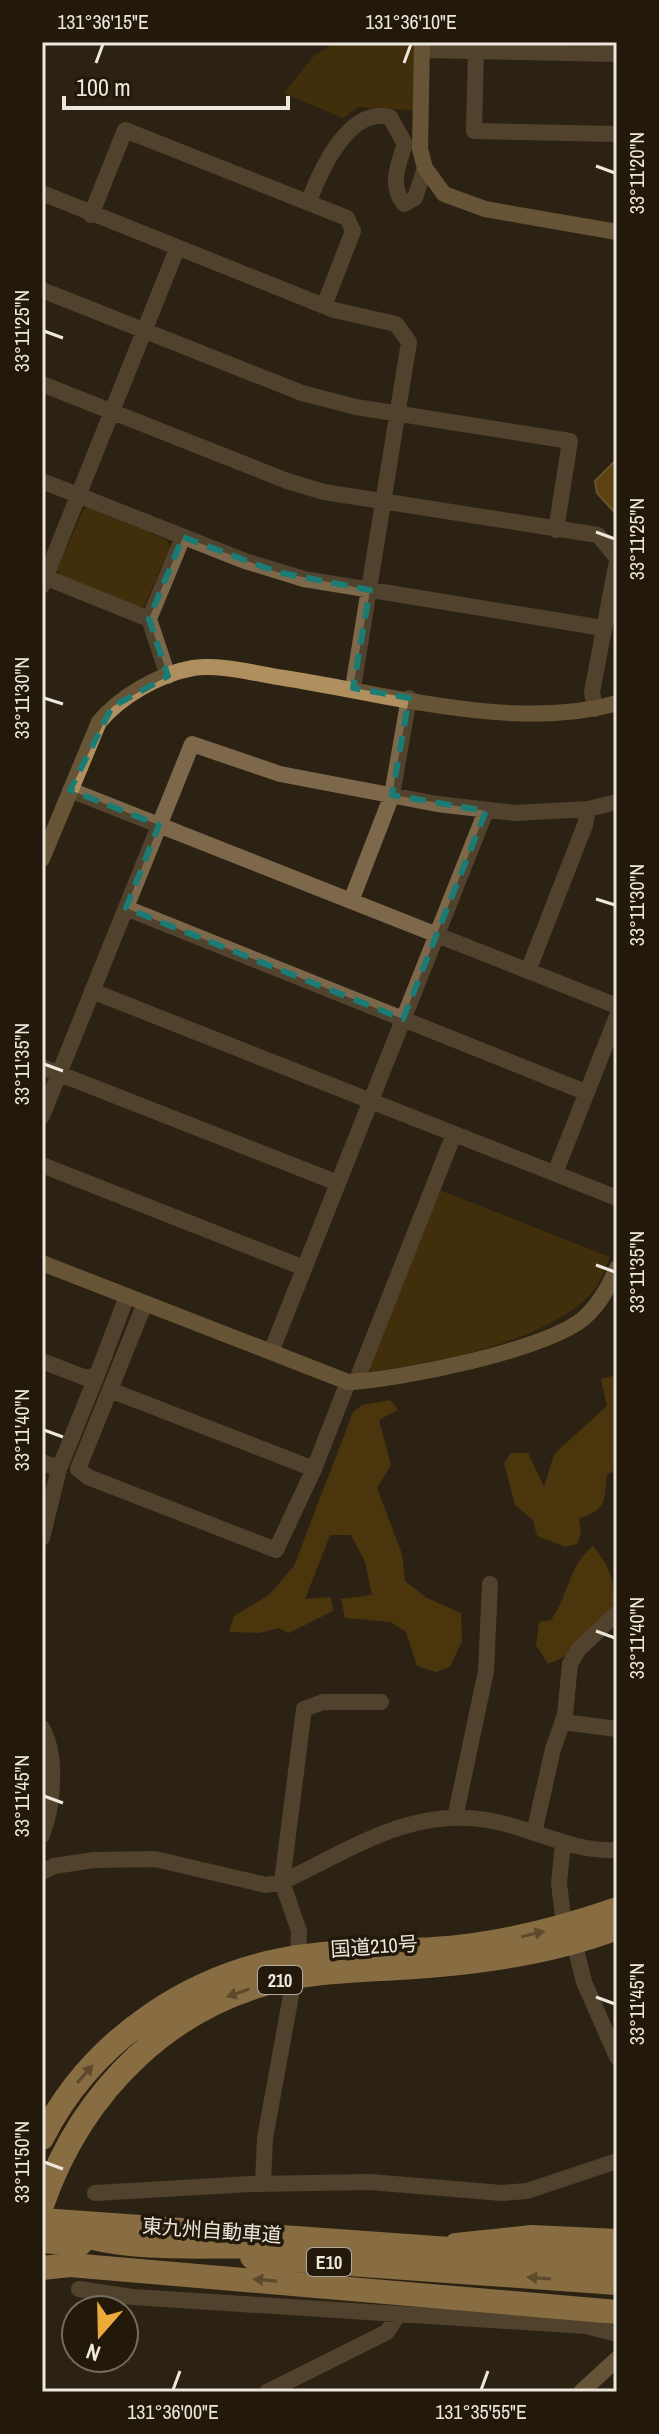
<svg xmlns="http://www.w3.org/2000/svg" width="659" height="2434" font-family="'Archivo Narrow','Noto Sans JP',sans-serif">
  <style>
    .green { fill: #5b3d00 }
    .forest { fill: #6f4c06 }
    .water { fill: #97680b; stroke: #b18e4a; stroke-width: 2 }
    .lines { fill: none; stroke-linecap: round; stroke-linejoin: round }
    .street { stroke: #7d684b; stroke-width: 16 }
    .secondary { stroke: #b08f5e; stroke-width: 16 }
    .highway { stroke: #fbc87a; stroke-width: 24 }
    .highway-bridge { stroke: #fbc87a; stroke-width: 24 }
    .oneway { fill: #997948 }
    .marked { fill: none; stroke: #1a7c74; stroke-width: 6; stroke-dasharray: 16 10; stroke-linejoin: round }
    .ticks { fill: none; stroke: #eee7de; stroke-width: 3 }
    .labels { text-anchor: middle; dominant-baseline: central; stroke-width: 7; stroke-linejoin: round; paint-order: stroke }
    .shield { fill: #22190b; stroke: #b1a99f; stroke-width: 2 }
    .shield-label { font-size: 18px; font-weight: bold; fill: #eee7de }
    .street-label { font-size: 20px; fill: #eee7de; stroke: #22190b }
    .neatline { fill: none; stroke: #eee7de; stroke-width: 3 }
    .ticks-label { font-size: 20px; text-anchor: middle; fill: #eee7de }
  </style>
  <rect width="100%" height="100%" fill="#2c2214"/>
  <path class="green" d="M335 42H429L426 111 358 107 343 118 284 93 314 56Z
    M88 507 167 540 170 547 143 609 61 577 57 570 83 510Z
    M437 1189 610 1257C605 1271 600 1284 590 1295 540 1344 438 1362 371 1372L368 1364Z"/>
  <path class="forest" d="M612 1376 617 1377V1470L607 1474C604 1500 607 1511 579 1518L581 1533 577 1544 565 1547 537 1536 533 1520 515 1505 504 1463 511 1453H528L544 1487 554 1454 607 1406 601 1379Z
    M390 1400 398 1410 379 1420 391 1465 377 1488 402 1554 405 1581 425 1597 461 1613 462 1641 450 1667 436 1672 417 1666 406 1632 391 1622 345 1618 341 1599 372 1595 365 1562 351 1535H330L305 1599 331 1597 333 1611 289 1633 279 1628 260 1633 229 1632 234 1616 269 1595 294 1566 353 1412 362 1405Z
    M593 1546C639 1601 605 1642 548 1664L536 1645 539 1622 551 1620C569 1595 568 1566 593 1546Z"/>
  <path class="water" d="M617 459V515L597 493 595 481Z"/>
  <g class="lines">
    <path class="street" d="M422 50 617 54
      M476 51 474 131 617 134
      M42 193 334 310 396 324 409 342 353 688
      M309 201C320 171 349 106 390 117L405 144C398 165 389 185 404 204L415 198 425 168
      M91 215 125 130 347 218 353 231 324 306
      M42 290 302 393 356 407 570 441 556 530
      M42 384 287 481 324 492 598 535 617 558
      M42 481 245 561 304 579 603 628
      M42 576 149 619
      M42 586 177 249
      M168 676 149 619 183 537
      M595 709 592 692 617 561
      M70 790 617 1006
      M351 901 392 795 409 698
      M126 908 585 1092
      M528 971 585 825 588 809
      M92 991 617 1198
      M42 1067 338 1183
      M42 1116 192 744 280 774 437 804 515 813 588 809 617 802
      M42 1165 304 1268
      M555 1173 617 1016
      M145 1303 78 1469 88 1477 276 1550 314 1469 348 1382
      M271 1352 486 811
      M42 1361 86 1378 97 1375 127 1296
      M356 1382 454 1134
      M110 1390 314 1469
      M42 1462 59 1469
      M42 1538 59 1469 97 1375
      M563 1722 617 1729
      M42 1728C58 1755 53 1807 42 1835
      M455 1818 486 1671 490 1584
      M534 1833 553 1749 565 1715 570 1664 579 1649 617 1613
      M563 1843 559 1883 564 1926
      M42 1872 54 1866 94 1860 155 1859 266 1885 282 1882C353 1849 415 1803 497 1822 539 1831 573 1852 617 1850
      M574 1942 584 1982 617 2057
      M263 2184 265 2138 298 1957 299 1931 282 1882 304 1709 323 1702H381
      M95 2193 251 2184 370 2182 502 2193 527 2191 617 2161
      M79 2289 133 2297 586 2326 617 2334
      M267 2392 387 2332 398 2315"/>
    <path class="secondary" d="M422 42 420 149 425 168 444 194 485 209 617 232
      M42 859 99 722C121 696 159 674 193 668 221 664 257 674 284 678 388 694 515 732 617 703
      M42 1263 348 1382C399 1380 546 1350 584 1318 600 1304 609 1287 617 1268
      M581 2392 617 2359"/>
    <path class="highway" d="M42 2138C93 2037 196 1970 306 1956 356 1949 408 1953 458 1947 512 1941 565 1927 617 1909
      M42 2205C82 2090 173 1999 295 1977 338 1969 384 1970 428 1966 493 1961 556 1951 617 1928
      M45 2221C115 2256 196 2244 272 2247
      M42 2241 80 2244
      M456 2245 532 2237 617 2241
      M252 2257 617 2283
      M42 2268 70 2265 617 2312"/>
    <path class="highway-bridge" d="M42 2220 617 2261"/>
  </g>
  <defs><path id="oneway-solid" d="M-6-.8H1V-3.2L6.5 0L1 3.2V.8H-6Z" transform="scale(2)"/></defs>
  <g class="oneway">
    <use href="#oneway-solid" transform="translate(533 1934) rotate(-13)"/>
    <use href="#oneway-solid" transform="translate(238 1993) rotate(161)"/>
    <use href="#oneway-solid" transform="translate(85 2074) rotate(-49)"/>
    <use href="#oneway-solid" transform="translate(539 2278) rotate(-176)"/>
    <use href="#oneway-solid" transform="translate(265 2280) rotate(-175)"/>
  </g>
  <path d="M0 0H659V2434H0ZM183 537 277 572 370 590 353 688 409 698 392 795 486 811 403 1019 126 908 159 825 70 790 112 707 168 676 149 619Z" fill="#2c2214" fill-opacity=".55" fill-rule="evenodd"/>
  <path class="marked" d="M183 537 277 572 370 590 353 688 409 698 392 795 486 811 403 1019 126 908 159 825 70 790 112 707 168 676 149 619Z"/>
  <path class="ticks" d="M96 63 103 44M404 63 411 44M596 166 615 173M44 331 63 338M596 532 615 539M44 698 63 704M596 899 615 905M44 1064 63 1071M596 1265 615 1272M44 1430 63 1437M596 1631 615 1638M44 1796 63 1803M596 1997 615 2004M44 2162 63 2169M173 2390 180 2371M481 2390 488 2371"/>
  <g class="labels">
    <g class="shield">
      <rect x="258" y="1966" width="44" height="28" rx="6"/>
      <rect x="307" y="2248" width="44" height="28" rx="6"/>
    </g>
    <g class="shield-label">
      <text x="280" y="1980">210</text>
      <text x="329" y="2262">E10</text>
    </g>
    <g class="street-label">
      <text transform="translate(374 1946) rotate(-4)">国道210号</text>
      <text transform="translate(212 2230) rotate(4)">東九州自動車道</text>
    </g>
  </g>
  <rect width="659" height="2434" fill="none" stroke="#22190b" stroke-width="88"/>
  <g transform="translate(100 2334) rotate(200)"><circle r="38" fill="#22190b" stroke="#746b5f" stroke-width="2"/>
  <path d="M0-6L14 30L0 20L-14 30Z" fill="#ebaa39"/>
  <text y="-12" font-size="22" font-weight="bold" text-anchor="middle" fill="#eee7de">N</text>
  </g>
  <path d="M64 96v12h224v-12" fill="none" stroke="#eee7de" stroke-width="4"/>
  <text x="76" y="96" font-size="24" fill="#eee7de" stroke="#22190b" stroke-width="6" paint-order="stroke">100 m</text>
  <rect x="44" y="44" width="571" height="2346" class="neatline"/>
  <g class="ticks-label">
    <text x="103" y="29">131°36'15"E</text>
    <text x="411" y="29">131°36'10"E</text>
    <text transform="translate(637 173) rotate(-90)" y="7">33°11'20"N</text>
    <text transform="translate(22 331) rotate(-90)" y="7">33°11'25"N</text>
    <text transform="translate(637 539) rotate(-90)" y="7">33°11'25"N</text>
    <text transform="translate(22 698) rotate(-90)" y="7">33°11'30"N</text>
    <text transform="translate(637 905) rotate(-90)" y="7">33°11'30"N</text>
    <text transform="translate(22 1064) rotate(-90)" y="7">33°11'35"N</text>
    <text transform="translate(637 1272) rotate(-90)" y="7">33°11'35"N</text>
    <text transform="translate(22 1430) rotate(-90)" y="7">33°11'40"N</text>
    <text transform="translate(637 1638) rotate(-90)" y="7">33°11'40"N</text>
    <text transform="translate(22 1796) rotate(-90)" y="7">33°11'45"N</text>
    <text transform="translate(637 2004) rotate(-90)" y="7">33°11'45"N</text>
    <text transform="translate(22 2162) rotate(-90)" y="7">33°11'50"N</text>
    <text x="173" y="2419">131°36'00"E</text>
    <text x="481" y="2419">131°35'55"E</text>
  </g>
</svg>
